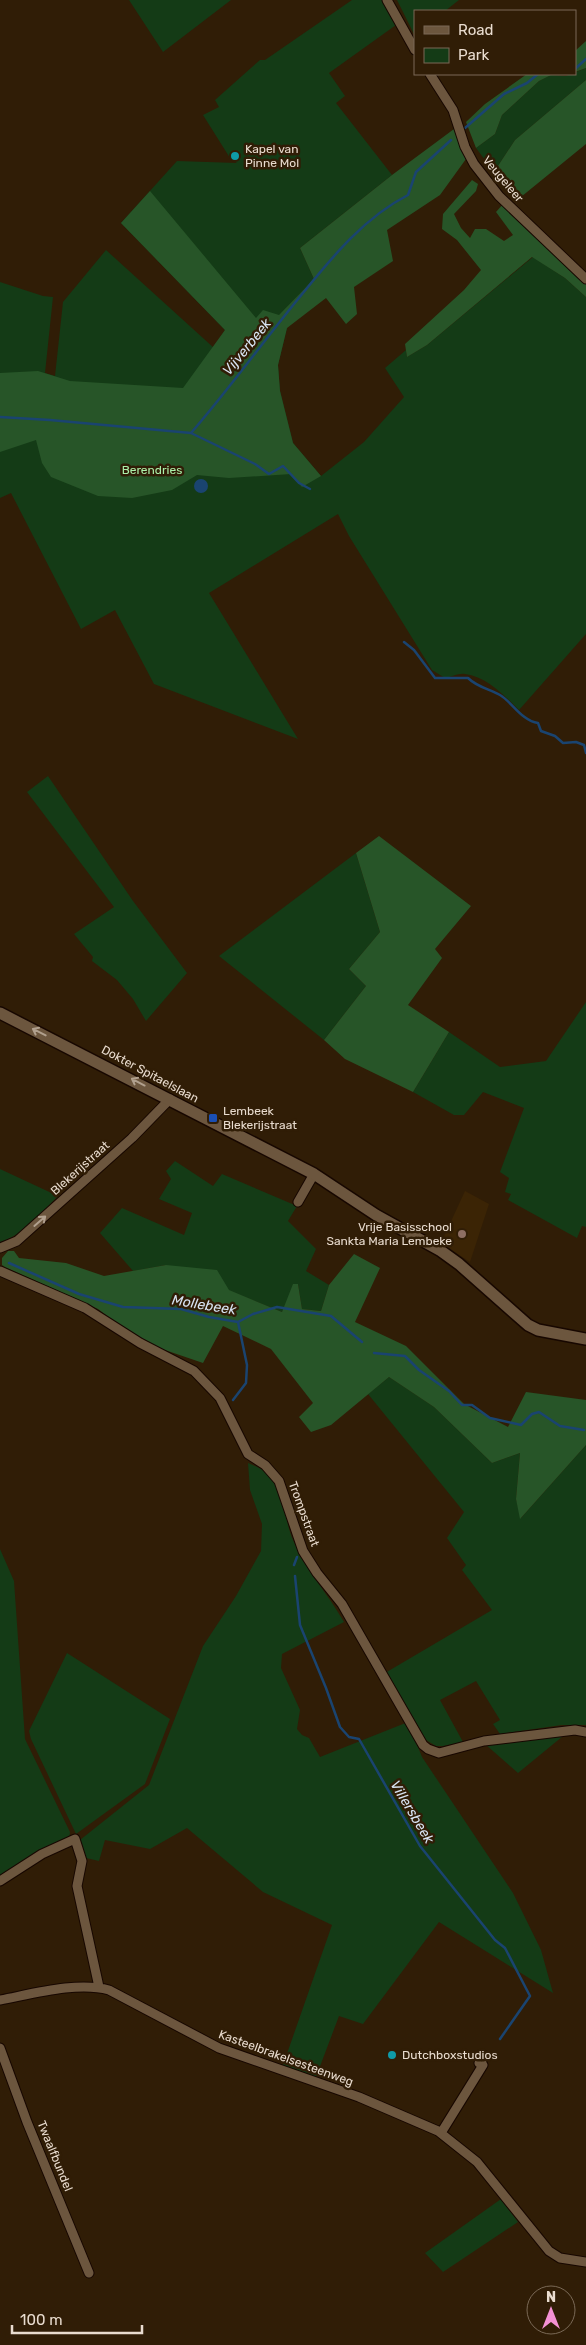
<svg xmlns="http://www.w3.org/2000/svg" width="586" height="2345" font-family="Rubik,sans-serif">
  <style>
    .built { fill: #3b2405 }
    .green { fill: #143b16 }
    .forest { fill: #275528 }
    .water { fill: #1a4470 }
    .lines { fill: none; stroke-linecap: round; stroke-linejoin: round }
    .stream { stroke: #1a4470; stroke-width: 2.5 }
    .minor-casing { stroke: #170700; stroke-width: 11 }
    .tertiary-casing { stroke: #170700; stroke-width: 14 }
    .minor { stroke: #6c563e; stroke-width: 9 }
    .tertiary { stroke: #6c563e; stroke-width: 11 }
    .oneway { stroke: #b1a08e }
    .culture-dot { fill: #0f9aa8; stroke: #301d06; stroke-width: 2 }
    .transit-dot { fill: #1a4fb4; stroke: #301d06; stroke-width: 2 }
    .education-dot { fill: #8d6e63; stroke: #301d06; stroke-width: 2 }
    .labels { text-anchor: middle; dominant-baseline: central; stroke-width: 5; stroke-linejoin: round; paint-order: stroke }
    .poi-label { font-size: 12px; fill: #e9dccf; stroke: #301d06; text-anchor: start }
    .street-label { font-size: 12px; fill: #e9dccf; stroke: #301d06 }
    .park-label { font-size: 12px; fill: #abf0a9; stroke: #301d06 }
    .water-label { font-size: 14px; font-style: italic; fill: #d8e4f3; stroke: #301d06 }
  </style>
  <rect width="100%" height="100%" fill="#301d06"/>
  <path class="built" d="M465 1191 489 1204 470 1262 441 1243Z"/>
  <path class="green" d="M129 0H231L163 52Z
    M352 0H383L396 25 329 73 345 96 336 103 392 175 300 248 314 279 280 315 287 328 278 365 280 391 293 443 321 476 364 442 404 397 385 368 406 350 407 357 427 345 533 257 565 278 586 297V634L519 710C504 695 487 677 465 674 459 673 451 677 445 678L432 670 349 536 338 514 209 593 298 739 154 684 115 610 81 629 11 493 0 498V282L43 296 53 297 45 373 55 376 63 302 106 250 214 348 225 330 121 223 177 161 237 163 230 158 203 115 219 107 215 100 260 60H265Z
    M397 0H459L445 11H415V36Z
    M586 68V80L515 140 494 172 476 148 495 134 502 115 539 81 551 75 566 76Z
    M48 776 133 901 187 973 146 1021 133 999 117 980 92 961 93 957 74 934 114 907 27 792Z
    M356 853 380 932 349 969 366 986 324 1040 219 956Z
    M586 1002V1227L582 1226 577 1238 508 1200 511 1194 505 1192 509 1178 500 1172 524 1108 483 1092 464 1115H454L413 1092 449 1032 500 1067 546 1061Z
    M175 1161 213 1186 222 1174 297 1206 288 1221 316 1249 306 1271 329 1285 321 1311 302 1309 298 1284 282 1312 166 1265 133 1271 100 1233 122 1208 184 1235 192 1213 159 1199 171 1179 166 1171Z
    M0 1169 58 1196C41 1213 24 1235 0 1242Z
    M389 1377 434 1407 492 1463 520 1453 516 1499 521 1518 586 1445V1725H562L500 1734 493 1724 500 1720 476 1681 440 1700 463 1742 443 1746H436L426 1740 385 1673 492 1610 462 1570 466 1565 447 1538 464 1512 368 1394Z
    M248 1463C258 1467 267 1471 274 1481 285 1497 285 1522 293 1540 306 1570 328 1594 344 1622L282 1654 281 1668 300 1710 297 1729 302 1735 309 1738 320 1757 408 1722 422 1757 513 1893 541 1950 553 1993 439 1922 363 2024 339 2016 316 2077 283 2065 332 1925 263 1892 187 1828 150 1849 105 1840 99 1861 86 1858 80 1840 149 1785 203 1646 236 1596 261 1551 262 1524 250 1490Z
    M0 1549 14 1581 25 1739 70 1832 69 1839 44 1848 0 1876Z
    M67 1653 170 1719 145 1784 76 1834 31 1739 29 1731Z
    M568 1732 518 1773 485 1744Z
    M501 2199 518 2222 443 2272 425 2253Z"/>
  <path class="forest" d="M586 41V68L575 72V51Z
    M527 74H571L551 75 539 81 502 115 495 134 476 148 466 122 485 104Z
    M586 80V144L516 201 494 172 515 140Z
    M454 129 466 159 440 195 387 230 393 261 354 287 357 314 346 324 326 298 287 328 278 365 280 391 293 443 321 476 302 487 291 474 229 478 197 475 172 490 132 498 98 496 51 477 42 463 36 440 0 452V373L38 371 70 381 183 388 225 330 121 223 150 191 256 318 263 310 279 315 314 279 300 248 392 175Z
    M472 180 478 184 476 191 454 214 461 228 470 238 475 229H486L504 241 513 235 496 212 503 204 538 240 586 279V297L565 278 532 257 427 345 407 357 405 344 464 290 481 270 457 240 442 229 443 214Z
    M379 836 471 906 435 949 442 958 408 1005 449 1032 413 1092 345 1059 324 1040 366 986 349 969 380 932 356 853Z
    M8 1251H14L19 1258 66 1263 104 1276 166 1265 217 1270 229 1290 282 1312 293 1284H298L302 1309 321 1311 329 1285 354 1254 380 1268 355 1322 406 1346 464 1404 508 1427 526 1392 586 1400V1445L520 1519 516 1499 520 1453 492 1463 434 1407 389 1377 331 1425 311 1432 299 1417 313 1403 271 1349 223 1326 203 1363 159 1348 135 1337 98 1309 5 1267 2 1265V1258Z"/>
  <path class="water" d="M194 486a7 7 0 1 1 14 0a7 7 0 1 1-14 0Z"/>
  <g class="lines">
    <path class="stream" d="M575 69 586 59
      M465 128 504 94 527 83 538 74
      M0 417 50 420 191 433C230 388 265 339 303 293 333 256 365 217 408 195L416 172 451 140
      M191 433 255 464 269 474 283 466 299 483 310 489
      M404 642 414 650 435 678H468C477 687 489 689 500 695 512 702 522 721 538 723L541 731 555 736 563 743 576 742 584 745 586 753
      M9 1263 79 1294 123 1307 181 1309 209 1317 238 1322 253 1314 277 1307 331 1316 362 1342
      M374 1353 405 1356 419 1370 449 1391 462 1405H472L490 1418 521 1425 532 1414 539 1412 560 1426 584 1430
      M233 1400 246 1383 247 1365 238 1322
      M294 1565 297 1557
      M295 1576 300 1625 326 1688 340 1727 349 1737 359 1739 420 1846 495 1940 505 1948 530 1996 500 2039"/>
    <defs>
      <path id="minor" d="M387 0 415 50
        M430 74 453 110 465 147 474 164 499 196 586 279
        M298 1202 314 1174
        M0 1248 17 1241 132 1138 170 1099
        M0 1271 85 1308 140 1343 194 1371 220 1398 248 1454 265 1465 279 1481 303 1551 317 1573 342 1604 423 1745 428 1749 439 1753 484 1741 575 1730 586 1732
        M0 1881 42 1854 75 1839 82 1861 77 1886 99 1987
        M0 2000C32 1994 78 1981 109 1990L219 2048 359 2097 438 2131 477 2162 549 2251 560 2258 586 2262
        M0 2048 27 2122 89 2273
        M441 2133 483 2065 479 2063 485 2056"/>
      <path id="tertiary" d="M0 1013 314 1174 376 1215 441 1251 459 1264 528 1325 538 1330 586 1339"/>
    </defs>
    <use href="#minor" class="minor-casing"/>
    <use href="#tertiary" class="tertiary-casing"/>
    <use href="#minor" class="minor"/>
    <use href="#tertiary" class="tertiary"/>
  </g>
  <defs><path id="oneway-shaft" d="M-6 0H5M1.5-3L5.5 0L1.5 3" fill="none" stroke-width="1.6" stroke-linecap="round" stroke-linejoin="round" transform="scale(1.25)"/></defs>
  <g class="oneway">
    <use href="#oneway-shaft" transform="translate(39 1032) rotate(-153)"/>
    <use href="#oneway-shaft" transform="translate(138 1082) rotate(-152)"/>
    <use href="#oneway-shaft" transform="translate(40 1221) rotate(-41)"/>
  </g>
  <g class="culture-dot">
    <circle cx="235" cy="156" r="5"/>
    <circle cx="392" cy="2055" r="5"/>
  </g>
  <rect class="transit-dot" x="208" y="1113" width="10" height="10" rx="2.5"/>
  <circle class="education-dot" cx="462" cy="1234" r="5"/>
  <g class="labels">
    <g class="poi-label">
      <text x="245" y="149">Kapel van<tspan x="245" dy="14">Pinne Mol</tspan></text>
      <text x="223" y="1111">Lembeek<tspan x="223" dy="14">Blekerijstraat</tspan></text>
      <text x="452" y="1227" text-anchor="end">Vrije Basisschool<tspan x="452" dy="14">Sankta Maria Lembeke</tspan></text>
      <text x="402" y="2055">Dutchboxstudios</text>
    </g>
    <g class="street-label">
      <text transform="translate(503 179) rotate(50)">Veugeleer</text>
      <text transform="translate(150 1074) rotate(28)">Dokter Spitaelslaan</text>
      <text transform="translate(80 1168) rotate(-42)">Blekerijstraat</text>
      <text transform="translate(304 1514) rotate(70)">Trompstraat</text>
      <text transform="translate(286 2058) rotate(20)">Kasteelbrakelsesteenweg</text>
      <text transform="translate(55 2156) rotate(68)">Twaalfbundel</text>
    </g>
    <g class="park-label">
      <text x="152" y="470">Berendries</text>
    </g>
    <g class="water-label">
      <text transform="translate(247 347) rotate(-51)">Vijverbeek</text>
      <text transform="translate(204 1305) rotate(9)">Mollebeek</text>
      <text transform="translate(412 1812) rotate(59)">Villersbeek</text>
    </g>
  </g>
  <rect x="414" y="10" width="162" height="65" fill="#301d06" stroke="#7a6956"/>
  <rect x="424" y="26" width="25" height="8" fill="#6c563e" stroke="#7a6956"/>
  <text x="458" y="35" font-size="15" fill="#e9dccf">Road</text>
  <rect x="424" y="48" width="25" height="15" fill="#143b16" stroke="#7a6956"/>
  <text x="458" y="60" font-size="15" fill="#e9dccf">Park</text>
  <g transform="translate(551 2310)"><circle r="24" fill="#301d06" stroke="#7a6956"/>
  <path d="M0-4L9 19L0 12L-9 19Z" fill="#f491d4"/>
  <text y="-8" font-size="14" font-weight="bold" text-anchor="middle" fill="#e9dccf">N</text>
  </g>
  <path d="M12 2325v8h130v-8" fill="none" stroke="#e9dccf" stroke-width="2.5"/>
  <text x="20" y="2325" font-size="15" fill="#e9dccf" stroke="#301d06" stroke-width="4" paint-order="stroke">100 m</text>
</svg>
